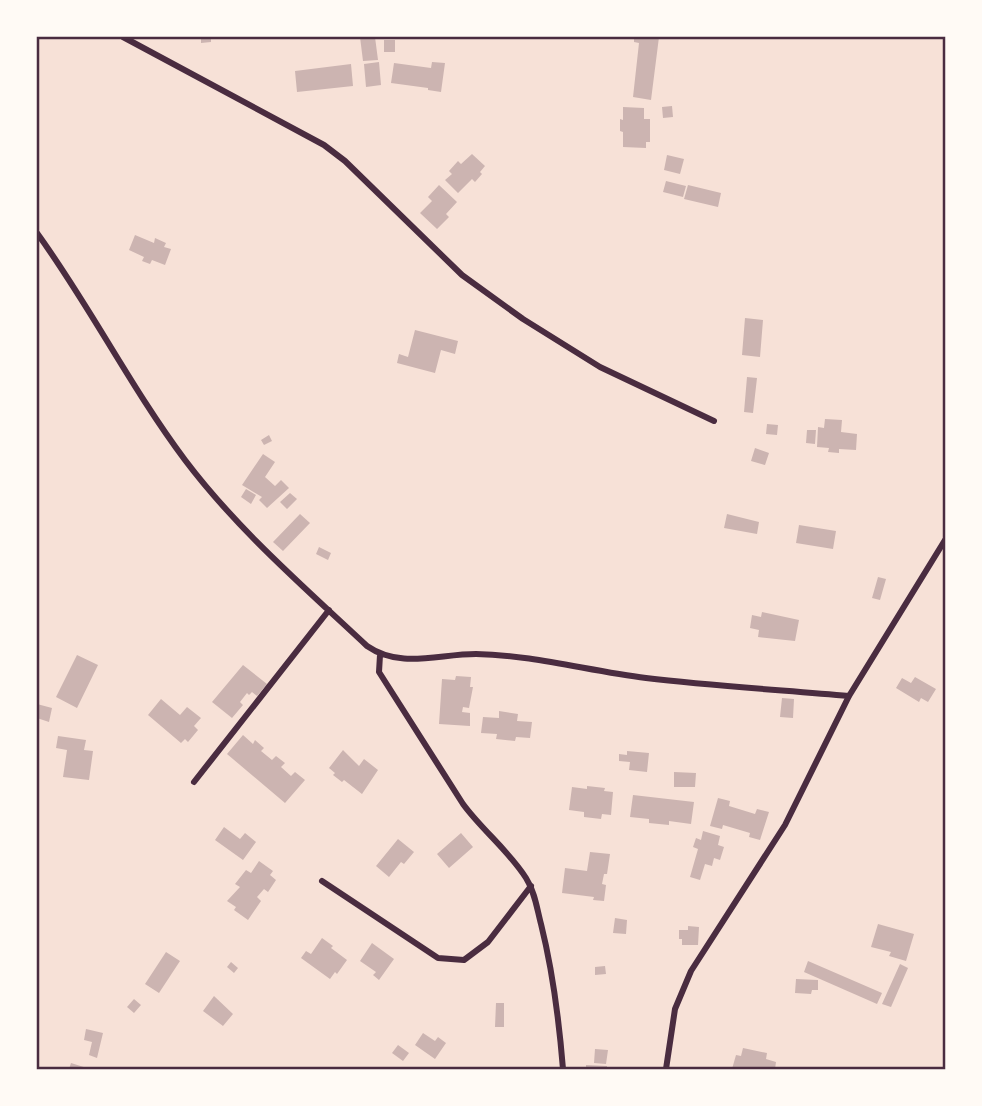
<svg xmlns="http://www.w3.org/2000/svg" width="982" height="1106" font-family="'PT Serif',serif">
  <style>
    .building { fill: #ccb4b1 }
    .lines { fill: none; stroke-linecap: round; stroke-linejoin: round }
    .minor { stroke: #4a2c40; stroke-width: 6 }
    .neatline { fill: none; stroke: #4a2c40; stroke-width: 2.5 }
  </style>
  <rect width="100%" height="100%" fill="#f7e1d7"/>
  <path class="building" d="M201 37H211V42L201 43Z
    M360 37H375L378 60 363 61Z
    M634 37H659L651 100 633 97 639 43 634 42Z
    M384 40H395V52H384Z
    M379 62 381 85 366 87 364 64Z
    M432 62 445 63 441 92 428 90V88L391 83 394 63 431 68Z
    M351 64 353 86 297 92 295 71Z
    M672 106 673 117 663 118 662 107Z
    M623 107 644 108V119H650V142H646V148L623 147V132L620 131V119L623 120Z
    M472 154 485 166 480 172 482 174 475 182 472 179 458 193 445 180 452 174 449 171 458 161 461 164Z
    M667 155 684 159 680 174 664 170Z
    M666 181 686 186 683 197 663 192Z
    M439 185 457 202 446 214 449 217 437 229 420 213 432 201 428 197Z
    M688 185 721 193 718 207 684 199Z
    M135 235 154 243 155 238 166 243 164 247 171 249 165 265 152 260 150 264 142 261 144 257 129 250Z
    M745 318 763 320 760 357 742 355Z
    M415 330 458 341 455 354 441 350 435 373 397 363 399 354 408 357Z
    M747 377 757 378 753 413 744 412Z
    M825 419 842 420 841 432 857 434 856 450 839 449V453L828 452 829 448 817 447 818 427 824 428Z
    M767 424 778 425 777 435 766 434Z
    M807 430H816L815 444 806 443Z
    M269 435 272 441 264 445 261 440Z
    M755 448 769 453 765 465 751 461Z
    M263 454 275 462 265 477 275 486 281 480 289 488 267 508 259 500 262 497 242 485Z
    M246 489 256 495 251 504 241 497Z
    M290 493 297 499 287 509 280 502Z
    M300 514 310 523 283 551 273 542Z
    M727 514 759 522 757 534 724 528Z
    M799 525 836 531 833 549 796 543Z
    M319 547 331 553 328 560 316 554Z
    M878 577 886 579 880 600 872 598Z
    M762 612 799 620 795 641 758 637 759 630 750 628 752 615 761 617Z
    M77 655 98 665 77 708 56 697Z
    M243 665 267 684 257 696 252 692 249 695 247 693 240 702 243 705 232 718 212 702Z
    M456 676 471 677 470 687H473L469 708 463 707 462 712 470 713V726L439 724 442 679 455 680Z
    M915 677 936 689 928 702 921 698 919 702 896 688 902 678 911 683Z
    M782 698 794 699 793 718 780 717Z
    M161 699 180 715 187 707 201 718 194 726 198 730 188 742 185 739 181 743 148 715Z
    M37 704 52 708 49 722 37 718Z
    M499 711 518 714 517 721 532 722 530 738 516 737 515 741 496 739 497 734 481 733 483 717 499 718Z
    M243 735 253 744 255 740 264 748 261 751 272 760 276 756 285 763 281 767 291 776 295 772 305 780 285 803 227 754Z
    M58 736 86 740 84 750 93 751 89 780 63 777 67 750 56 748Z
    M343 750 359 766 364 759 378 770 362 794 344 780 342 782 333 775 335 773 329 768Z
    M627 751 649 753 647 772 629 770 630 762 619 761V754L627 755Z
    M674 772 696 773 695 787H674Z
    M587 786 605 788 604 791 613 792 611 815 602 814 601 819 584 817V812L569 810 572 787 587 789Z
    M633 795 694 802 691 824 669 821V825L649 823V819L630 817Z
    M718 798 730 801 729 806 755 814 757 809 769 812 760 840 749 837 750 833 723 825 722 829 710 826Z
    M224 827 240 839 245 833 256 842 243 860 215 840Z
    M703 831 720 836 718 845 724 847 720 860 714 858 712 866 705 864 700 880 690 877 698 849 693 847 696 838 701 840Z
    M461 833 473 847 449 868 437 854Z
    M398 839 414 852 404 864 401 862 389 877 376 866Z
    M590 852 610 854 607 874H604L602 884 606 885 604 901 593 900 594 897 562 893 565 868 587 871Z
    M259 861 273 871 270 875 276 880 268 892 264 889 257 897 261 901 248 920 234 910 236 907 227 901 240 887 235 884 246 870 251 873Z
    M615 918 627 920 626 934 613 933Z
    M878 924 914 934 906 961 889 956 891 952 871 947Z
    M688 926 699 927 698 945H682V939H679V930H688Z
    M322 938 333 946 331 948 347 960 337 974 335 972 330 979 301 958 306 951 311 954Z
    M372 943 394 959 379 980 373 975 376 972 360 961Z
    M166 952 180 961 159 993 145 984Z
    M808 961 882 993 877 1004 804 972Z
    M231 962 238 968 234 973 227 967Z
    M900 964 908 968 891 1007 882 1004Z
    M605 966 606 974 595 975V967Z
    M796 979 818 980V990H812L811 994 795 993Z
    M214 996 233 1014 223 1026 203 1011Z
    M134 999 141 1005 134 1013 127 1007Z
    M496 1003H504V1027H495Z
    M86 1029 103 1033 97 1058 89 1055 92 1042 84 1040Z
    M423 1033 435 1041 438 1037 446 1043 435 1059 415 1045Z
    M398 1045 409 1053 403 1061 392 1053Z
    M743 1048 767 1053 766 1059 776 1062 775 1069H732L736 1055 741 1056Z
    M595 1049 608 1050 606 1064 594 1063Z
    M71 1063 90 1069H69Z
    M586 1065 607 1066V1069H586Z"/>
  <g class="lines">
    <path class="minor" d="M123 37 324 145 345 161 462 275 523 319 600 367 714 421
      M37 233C90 306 131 388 185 460 237 529 304 587 367 646 400 669 438 654 476 654 533 655 589 671 646 678 713 686 781 690 849 696
      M380 655 379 672 463 804C482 830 509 851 526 878 535 892 537 909 541 924 553 972 559 1020 563 1069
      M194 782 329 610
      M322 881 438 958 464 960 488 942 531 886
      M666 1069 675 1009 691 971 785 825 849 696 945 540"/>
  </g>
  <rect width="982" height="1106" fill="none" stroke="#fffaf5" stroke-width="77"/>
  <rect x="38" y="38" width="906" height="1030" class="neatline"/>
</svg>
